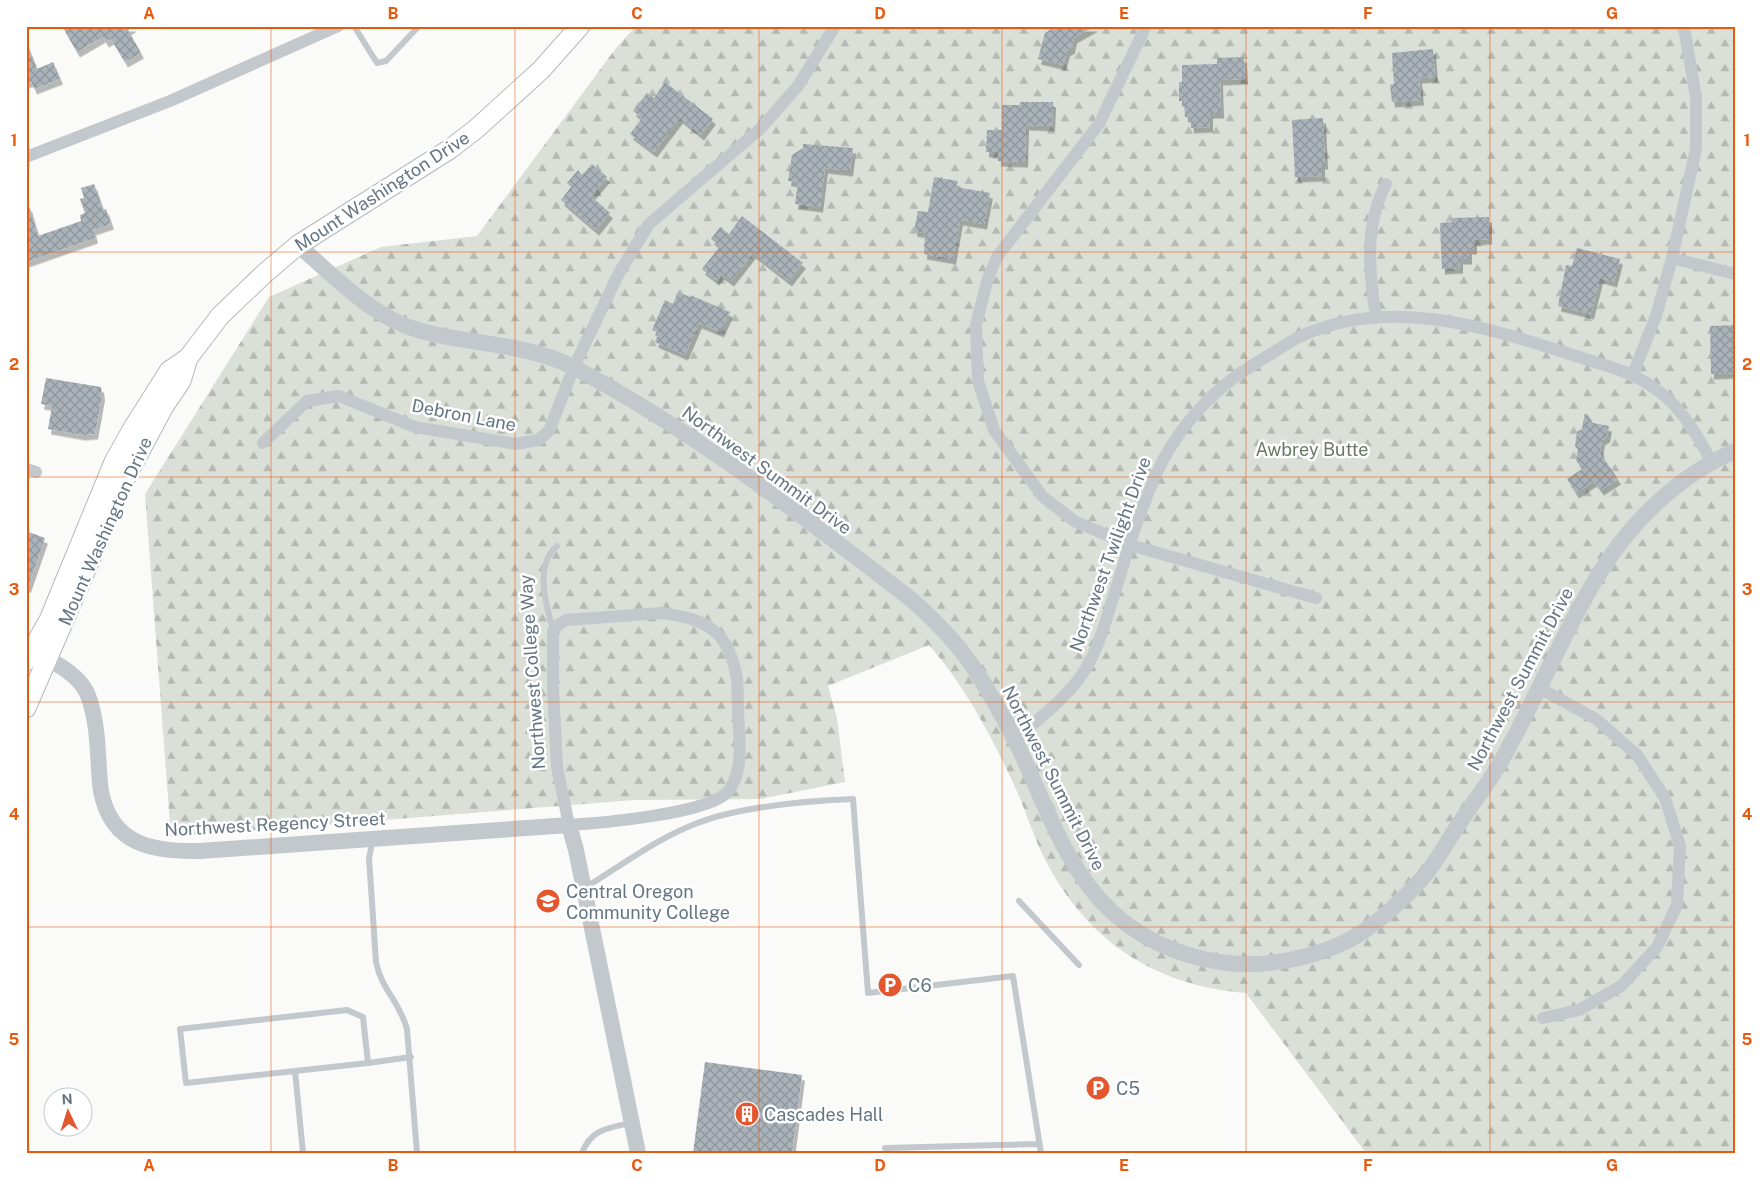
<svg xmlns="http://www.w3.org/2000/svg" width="1761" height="1179" font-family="'Public Sans',sans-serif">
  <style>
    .forest { fill: url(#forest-firs) }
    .building { fill: url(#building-cross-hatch); filter: url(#shadow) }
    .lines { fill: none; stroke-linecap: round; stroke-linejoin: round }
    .secondary-casing { stroke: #b3babf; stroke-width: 21 }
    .service { stroke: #c3c8cc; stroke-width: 6 }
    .minor { stroke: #c3c8cc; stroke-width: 12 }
    .tertiary { stroke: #c3c8cc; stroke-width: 16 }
    .secondary { stroke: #fff; stroke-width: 19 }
    .grid { fill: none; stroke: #e8590c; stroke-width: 1; stroke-opacity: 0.55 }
    .labels { text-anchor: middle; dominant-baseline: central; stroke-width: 5; stroke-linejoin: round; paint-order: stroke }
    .street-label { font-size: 18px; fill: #657683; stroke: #fff }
    .park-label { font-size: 18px; fill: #687a64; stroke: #fff }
    .poi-label { font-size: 18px; fill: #657683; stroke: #fff; text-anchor: start }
    .neatline { fill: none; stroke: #e8590c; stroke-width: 2 }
    .grid-label { font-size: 16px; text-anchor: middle; font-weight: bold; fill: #e8590c }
  </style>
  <defs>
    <pattern id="forest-firs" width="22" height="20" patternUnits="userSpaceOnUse" patternTransform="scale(1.25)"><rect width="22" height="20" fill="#dadfd7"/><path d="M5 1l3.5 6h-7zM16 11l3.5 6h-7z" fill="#b4b9b4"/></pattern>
    <pattern id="building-cross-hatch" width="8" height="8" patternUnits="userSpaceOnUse" patternTransform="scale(1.25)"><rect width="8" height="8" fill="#aab3b9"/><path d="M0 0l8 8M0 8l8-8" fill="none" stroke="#8e969c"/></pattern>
    <filter id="shadow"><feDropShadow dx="3" dy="5.5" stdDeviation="0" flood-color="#0004"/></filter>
  </defs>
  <rect width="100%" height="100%" fill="#fafaf8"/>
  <path class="forest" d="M636 26H1735V1153H1366L1246 993C1159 986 1092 945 1049 867 1035 842 1027 813 1015 787 992 737 965 686 929 645L828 686 837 718 845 782 761 799 634 800 171 837 145 494 269 297 381 247 477 236 616 48Z"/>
  <path class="building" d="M62 26H134L128 30 141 53 125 62 111 39 106 42 103 37 77 52Z
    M1057 26H1095L1074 38 1072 48 1067 51 1063 65 1038 59 1045 33Z
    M26 42 37 69 53 62 60 79 34 89 31 81 26 83Z
    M1433 49 1435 77 1419 78 1421 100 1392 102 1390 85 1394 84 1392 53Z
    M1244 57 1245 79 1220 80 1221 113H1210V127L1191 128 1190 117H1185L1184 101H1179V82H1182V65L1217 64V58Z
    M665 82 713 119 701 135 680 118 654 152 630 134 642 118 633 111 647 93 654 98Z
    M1020 102H1053L1052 126 1026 125 1025 162 998 161V152H986L987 130H1002V105H1020Z
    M1323 118 1325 164H1322V176L1295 177 1292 120Z
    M803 144 853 148 850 171 825 168 820 207 795 204 798 182 788 181 792 155 803 148Z
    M592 164 607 177 591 196 610 213 596 230 561 200 571 187 567 183 578 170 582 175Z
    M934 177 958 181 956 187 990 193 984 224 960 220 953 259 924 254 925 233 914 231 918 211 928 212Z
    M94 184 103 210 106 209 111 224 93 230 95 238 26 262V207L29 206 38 236 81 221 80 215 85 213 80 199 84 198 81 188Z
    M742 216 803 263 789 281 753 253 731 281 721 274 716 280 702 269 720 246 711 239 720 227 729 234Z
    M1489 217V239L1474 240V249H1469V259H1460V268L1442 269 1440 223 1452 222V218Z
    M1577 248 1620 259 1614 282 1600 278 1591 314 1558 306 1566 265 1572 266Z
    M678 292 690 297V295L730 312 721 332 699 323 685 355 655 342 659 333 652 330 665 300 673 304Z
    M1735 325V373L1711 374 1710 326Z
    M46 378 101 387 102 395 95 434 82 435 48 429 52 406 41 404Z
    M1585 413 1593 423 1609 426 1607 437 1602 440 1600 453 1618 479 1601 490 1594 481 1576 493 1567 479 1582 469 1576 460 1578 450 1575 446 1577 432 1582 429Z
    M26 531 45 538 28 587H26Z
    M705 1062 802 1075 792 1153H693Z"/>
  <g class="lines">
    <defs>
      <path id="secondary" d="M26 661 49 620 114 462 133 428 169 371 188 358 220 316 265 273 298 245 450 149 476 129 541 70 580 26
        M26 708 126 477 164 406 181 381 188 358"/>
    </defs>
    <use href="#secondary" class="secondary-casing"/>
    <path class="service" d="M354 26 377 63 386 61 419 26
      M553 630C546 605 534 565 557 546
      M373 839 369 858 376 962C382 991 399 1000 407 1029L417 1153
      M586 887C621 866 656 839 695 824 740 806 805 801 853 799L868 993 1013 976 1041 1153
      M1019 901 1079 965
      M347 1010 363 1017 368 1063 186 1083 180 1029Z
      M368 1063 411 1057
      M295 1071 303 1153
      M885 1148 1039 1144
      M582 1153C591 1129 608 1128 631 1123"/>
    <path class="minor" d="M1146 26 1099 124 997 257 988 278 976 325 978 381 994 430 1043 497 1076 522 1130 545 1316 598
      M26 157 170 101 338 26
      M1672 258 1735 274
      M1376 317C1369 272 1364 226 1386 184
      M1633 374 1656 316 1672 258 1696 149V98L1685 33 1682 26
      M263 443 307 401 339 396 415 427 516 444 538 440 549 431 574 367 619 273 649 224 760 129 798 86 835 26
      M26 469 36 472
      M662 613C680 616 699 618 714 631 727 641 733 659 736 674 739 685 737 697 738 708 738 734 747 776 724 795 700 814 602 823 569 825L557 767 553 689V631L558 625 566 620Z
      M1539 688 1596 719 1637 755 1665 798 1680 846 1677 905 1657 947 1621 986 1579 1010 1543 1018
      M1014 740C1037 720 1063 701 1081 676 1098 652 1105 623 1114 595 1126 556 1138 515 1155 477 1175 430 1212 389 1256 363 1270 355 1284 345 1299 337 1401 289 1512 337 1611 367 1664 384 1686 413 1711 461"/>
    <path class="tertiary" d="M298 245C335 277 373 318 421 331 472 345 527 343 575 368 696 432 804 517 912 600 932 618 952 637 968 660 985 682 1003 717 1016 742 1044 800 1064 867 1112 912 1147 944 1192 961 1239 964 1273 966 1319 956 1349 940 1375 927 1407 896 1426 874 1439 858 1449 838 1461 821 1475 800 1491 780 1503 758 1536 699 1562 635 1597 577 1629 524 1677 476 1735 451
      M38 653C55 663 78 674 87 693 95 712 97 733 98 753 99 765 99 779 101 791 111 845 153 852 200 851L569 825 576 850 638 1153"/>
    <use href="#secondary" class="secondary"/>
  </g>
  <path class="grid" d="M271 26V1153M515 26V1153M759 26V1153M1002 26V1153M1246 26V1153M1490 26V1153M26 252H1735M26 477H1735M26 702H1735M26 927H1735"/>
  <defs>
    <symbol id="university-disc" viewBox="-11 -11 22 22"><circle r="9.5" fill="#e4572e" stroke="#fff"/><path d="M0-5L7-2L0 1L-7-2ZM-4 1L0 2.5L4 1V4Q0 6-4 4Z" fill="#fff"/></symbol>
    <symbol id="parking-disc" viewBox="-11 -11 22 22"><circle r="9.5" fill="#e4572e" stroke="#fff"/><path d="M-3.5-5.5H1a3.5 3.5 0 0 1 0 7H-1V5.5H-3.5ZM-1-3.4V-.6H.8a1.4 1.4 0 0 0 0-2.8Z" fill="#fff"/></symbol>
    <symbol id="building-disc" viewBox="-11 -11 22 22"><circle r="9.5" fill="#e4572e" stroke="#fff"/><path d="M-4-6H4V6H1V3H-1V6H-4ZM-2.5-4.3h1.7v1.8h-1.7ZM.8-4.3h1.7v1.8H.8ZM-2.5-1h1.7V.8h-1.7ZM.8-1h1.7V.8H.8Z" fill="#fff"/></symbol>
  </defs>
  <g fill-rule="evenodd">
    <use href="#university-disc" x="534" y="887" width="28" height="28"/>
    <use href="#parking-disc" x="876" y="971" width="28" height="28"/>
    <use href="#parking-disc" x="1084" y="1074" width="28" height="28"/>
    <use href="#building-disc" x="733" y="1100" width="28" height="28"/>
  </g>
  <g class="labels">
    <g class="street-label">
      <text transform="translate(382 191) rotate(-33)">Mount Washington Drive</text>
      <text transform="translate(464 415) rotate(11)">Debron Lane</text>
      <text transform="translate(767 470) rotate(36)">Northwest Summit Drive</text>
      <text transform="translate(105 531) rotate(-66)">Mount Washington Drive</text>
      <text transform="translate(1110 554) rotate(-70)">Northwest Twilight Drive</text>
      <text transform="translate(532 672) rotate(-94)">Northwest College Way</text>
      <text transform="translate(1520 679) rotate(-62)">Northwest Summit Drive</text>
      <text transform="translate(1054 778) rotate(63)">Northwest Summit Drive</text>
      <text transform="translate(275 824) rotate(-3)">Northwest Regency Street</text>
    </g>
    <g class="park-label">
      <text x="1312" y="449">Awbrey Butte</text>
    </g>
    <g class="poi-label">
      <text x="566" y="891">Central Oregon<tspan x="566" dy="21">Community College</tspan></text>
      <text x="908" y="985">C6</text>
      <text x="1116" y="1088">C5</text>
      <text x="764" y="1114">Cascades Hall</text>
    </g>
  </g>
  <rect width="1761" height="1179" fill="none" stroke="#ffffff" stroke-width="55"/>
  <g transform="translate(68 1112) rotate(356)"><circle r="24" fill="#ffffff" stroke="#c1c8cd"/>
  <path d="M0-4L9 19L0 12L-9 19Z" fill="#e4572e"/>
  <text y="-8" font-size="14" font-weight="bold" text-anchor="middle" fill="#657683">N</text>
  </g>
  <rect x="28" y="28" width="1706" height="1124" class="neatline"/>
  <g class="grid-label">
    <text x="149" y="19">A</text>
    <text x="393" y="19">B</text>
    <text x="637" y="19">C</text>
    <text x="880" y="19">D</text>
    <text x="1124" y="19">E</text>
    <text x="1368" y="19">F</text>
    <text x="1612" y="19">G</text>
    <text x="14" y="146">1</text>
    <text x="1747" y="146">1</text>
    <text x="14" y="370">2</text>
    <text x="1747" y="370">2</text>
    <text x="14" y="595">3</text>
    <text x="1747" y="595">3</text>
    <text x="14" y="820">4</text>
    <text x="1747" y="820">4</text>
    <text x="14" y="1045">5</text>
    <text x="1747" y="1045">5</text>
    <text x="149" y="1171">A</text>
    <text x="393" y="1171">B</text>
    <text x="637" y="1171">C</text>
    <text x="880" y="1171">D</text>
    <text x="1124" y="1171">E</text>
    <text x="1368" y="1171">F</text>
    <text x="1612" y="1171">G</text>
  </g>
</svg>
